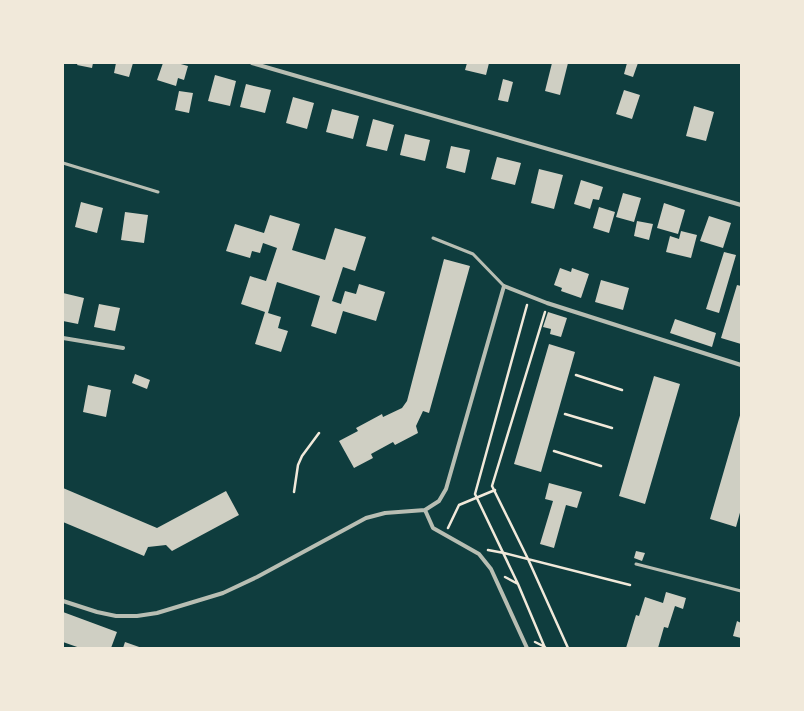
<svg xmlns="http://www.w3.org/2000/svg" width="804" height="711" font-family="'PT Sans',sans-serif">
  <style>
    .building { fill: #cfcfc3 }
    .lines { fill: none; stroke-linecap: round; stroke-linejoin: round }
    .path { stroke: #f1e9da; stroke-width: 2.5 }
    .service { stroke: #b8beb3; stroke-width: 3 }
    .minor { stroke: #b8beb3; stroke-width: 4 }
  </style>
  <rect width="100%" height="100%" fill="#0f3d3e"/>
  <path class="building" d="M78 63H93L92 68 77 65Z
    M116 63H133L129 77 114 73Z
    M163 63H177L188 66 184 80 178 78 176 86 157 80Z
    M467 63H489L486 75 465 70Z
    M552 63H568L560 95 545 91Z
    M627 63H638L633 77 624 74Z
    M215 75 236 81 230 106 208 101Z
    M503 79 513 82 508 102 498 100Z
    M246 84 271 90 265 113 240 107Z
    M624 90 640 95 632 119 616 114Z
    M179 91 193 93 189 113 175 110Z
    M293 97 314 103 307 129 286 123Z
    M694 106 714 112 706 141 686 136Z
    M332 109 359 116 353 139 326 132Z
    M373 119 394 125 387 151 366 146Z
    M405 134 430 140 425 161 400 155Z
    M451 146 470 150 465 173 446 168Z
    M497 157 521 163 515 185 491 179Z
    M539 169 563 175 554 209 531 203Z
    M581 180 603 187 599 200 593 199 590 209 574 204Z
    M623 193 641 198 634 222 616 217Z
    M81 202 103 208 97 233 75 227Z
    M664 203 685 210 678 234 657 228Z
    M599 207 615 212 609 233 593 228Z
    M125 212 148 215 144 243 121 240Z
    M270 215 300 224 292 250 325 260 335 228 366 237 355 271 343 267 332 301 341 304 345 291 356 294 359 284 385 292 376 321 343 311 336 334 311 326 320 296 277 282 268 313 281 317 278 328 288 331 281 352 255 344 265 312 241 304 250 276 266 281 277 248 263 243 260 253 252 251 250 258 226 251 235 224 264 233Z
    M709 216 731 223 723 248 700 241Z
    M637 221 653 224 649 240 634 236Z
    M681 231 697 235 691 258 666 252 670 236 679 239Z
    M724 252 736 255 719 313 706 309Z
    M444 259 470 266 429 413 423 411 416 426 418 433 395 445 393 442 371 454 373 458 354 468 339 441 358 431 356 428 382 414 383 417 402 408 407 401Z
    M560 268 571 272 572 268 589 274 581 298 561 291 562 288 554 285Z
    M601 280 629 288 623 310 595 302Z
    M737 285 741 286V344L721 338Z
    M63 293 84 298 78 324 63 321Z
    M99 304 120 308 115 331 94 327Z
    M548 312 567 318 561 337 550 334 551 329 543 327Z
    M675 319 716 333 712 347 670 333Z
    M549 344 575 352 541 472 514 464Z
    M135 374 150 380 147 389 132 383Z
    M654 376 680 384 645 504 619 496Z
    M88 385 111 390 106 417 83 412Z
    M741 412V509L736 527 710 519Z
    M549 483 582 492 577 508 566 505 554 548 540 544 553 501 545 499Z
    M63 488 157 528 226 491 239 515 172 551 166 545 148 547 144 556 63 522Z
    M636 551 645 553 642 561 634 558Z
    M666 592 686 598 683 609 675 606 668 628 664 627 658 648H626L636 615 639 616 645 597 663 603Z
    M63 612 117 632 111 648H80L63 642Z
    M737 621 741 623V638L733 636Z
    M125 642 142 648H123Z"/>
  <g class="lines">
    <path class="path" d="M527 305 475 494 518 584 545 648
      M545 312 492 486 528 559 568 648
      M576 375 622 390
      M565 414 612 428
      M554 451 601 466
      M294 492 298 465 302 456 319 433
      M448 528 459 505 495 490
      M488 550 504 553 630 585
      M505 577 518 584
      M535 642 545 647"/>
    <path class="service" d="M63 163 158 192
      M433 238 473 254 504 286
      M636 564 741 591"/>
    <path class="minor" d="M252 63 741 205
      M63 338 123 348
      M425 510 433 528 479 554 491 569 527 648
      M63 601 97 612 116 616H137L157 613 223 593 257 577 366 518 385 513 425 510 439 501 446 489 504 286 547 303 741 365"/>
  </g>
  <rect width="804" height="711" fill="none" stroke="#f1e9da" stroke-width="128"/>
</svg>
